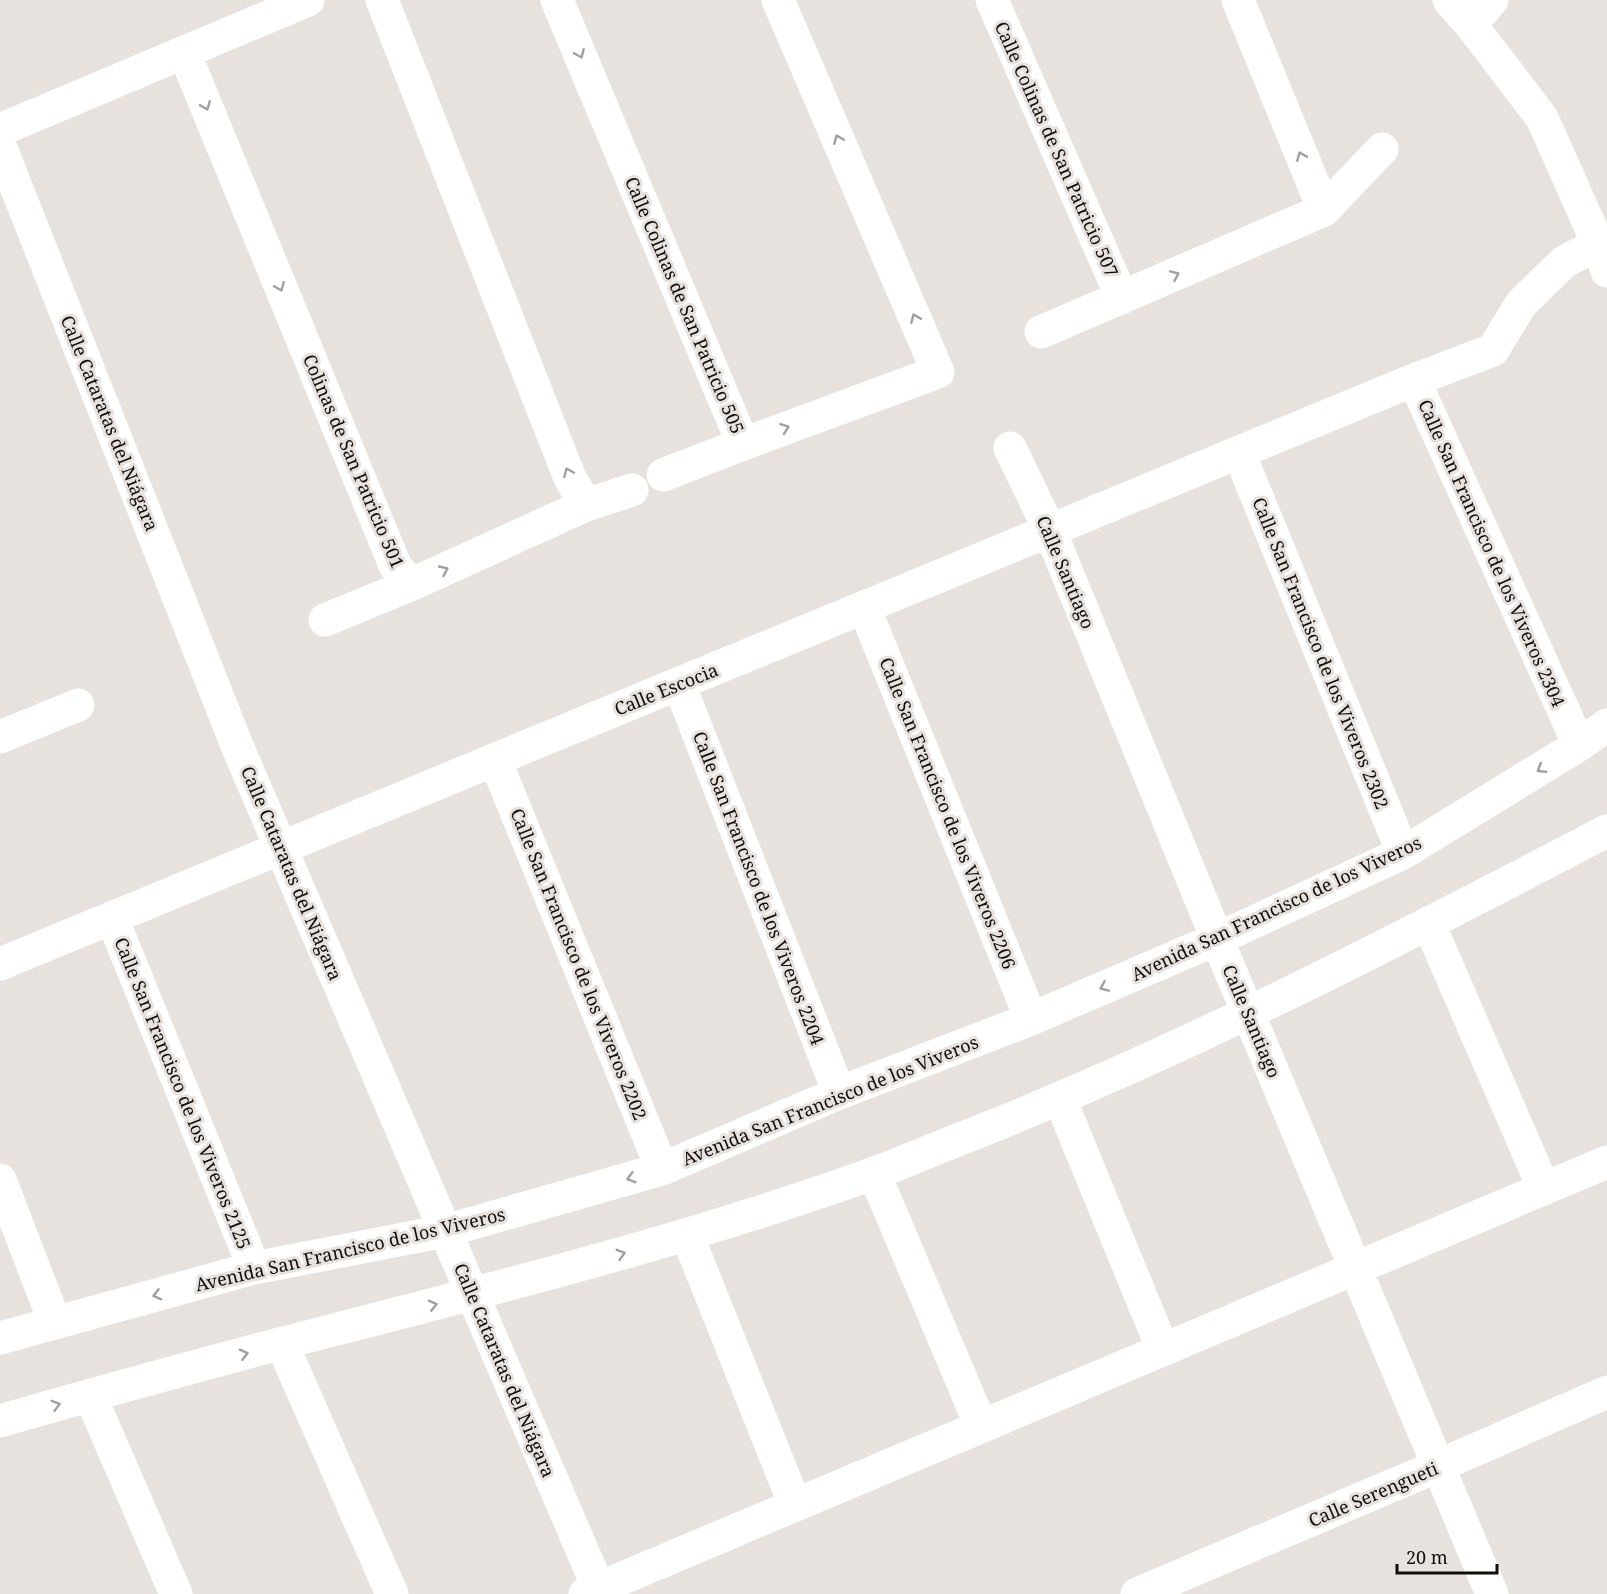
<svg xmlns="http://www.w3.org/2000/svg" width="1607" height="1594" font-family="'Noto Serif',serif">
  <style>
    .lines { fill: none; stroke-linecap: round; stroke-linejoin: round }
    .minor { stroke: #fff; stroke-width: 33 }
    .oneway { stroke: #9f9f9e }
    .labels { text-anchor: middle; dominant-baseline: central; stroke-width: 6; stroke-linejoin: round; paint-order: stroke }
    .street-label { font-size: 18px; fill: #0f0e0c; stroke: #e8e2de }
  </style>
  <rect width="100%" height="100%" fill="#e8e2de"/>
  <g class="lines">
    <path class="minor" d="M557 0 743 444 938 372 778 0
      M992 0 1122 298
      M1238 0 1324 210
      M1449 0 1471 25 1542 118 1598 244 1607 271
      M1471 25 1492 0
      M184 52 395 565 410 585 586 505 570 478 382 0
      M0 130 308 0
      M0 146 238 748 601 1594
      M1041 332 1324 210 1382 149
      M1414 380 1579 745
      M1010 448 1050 531 1217 939 1492 1594
      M1239 453 1403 853
      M663 475 743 444
      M586 505 632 490
      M864 607 1031 1019
      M325 620 410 585
      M679 684 839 1093
      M0 737 78 705
      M495 760 662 1169
      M112 918 254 1268
      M1429 924 1544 1189
      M0 964 1414 380 1493 350 1521 304 1564 262 1598 244
      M1060 1099 1163 1350
      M874 1173 981 1426
      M0 1180 55 1323
      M687 1235 795 1505
      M0 1338 254 1268 445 1231 662 1169 839 1093 1031 1019 1217 939 1403 853 1579 745 1607 725
      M282 1344 392 1594
      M90 1395 176 1594
      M0 1421C94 1394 189 1368 283 1343 481 1292 679 1243 872 1174 905 1162 936 1148 968 1136 1188 1049 1398 940 1607 831
      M585 1594 1607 1162
      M1137 1594 1438 1466 1607 1392"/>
  </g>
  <defs><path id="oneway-chevron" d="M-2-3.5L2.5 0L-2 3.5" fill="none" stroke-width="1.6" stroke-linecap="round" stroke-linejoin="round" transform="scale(1.5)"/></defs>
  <g class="oneway">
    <use href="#oneway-chevron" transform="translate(580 54) rotate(67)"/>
    <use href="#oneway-chevron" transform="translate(206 106) rotate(68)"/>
    <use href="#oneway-chevron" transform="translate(838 139) rotate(-113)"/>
    <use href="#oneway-chevron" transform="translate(1301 156) rotate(-112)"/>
    <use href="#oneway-chevron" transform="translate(1175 275) rotate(-24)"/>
    <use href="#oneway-chevron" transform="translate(280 287) rotate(68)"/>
    <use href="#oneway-chevron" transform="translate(915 318) rotate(-113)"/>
    <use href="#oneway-chevron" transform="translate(785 428) rotate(-20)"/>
    <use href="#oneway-chevron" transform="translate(568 472) rotate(-113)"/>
    <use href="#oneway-chevron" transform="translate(444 570) rotate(-25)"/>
    <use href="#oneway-chevron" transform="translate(1541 769) rotate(148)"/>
    <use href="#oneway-chevron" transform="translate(1104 987) rotate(157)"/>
    <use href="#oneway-chevron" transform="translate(631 1178) rotate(164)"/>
    <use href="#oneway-chevron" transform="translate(621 1254) rotate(-16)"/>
    <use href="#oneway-chevron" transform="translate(157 1295) rotate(165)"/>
    <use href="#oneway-chevron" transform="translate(433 1305) rotate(-14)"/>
    <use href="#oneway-chevron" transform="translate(244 1354) rotate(-15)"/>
    <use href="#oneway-chevron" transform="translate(56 1405) rotate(-16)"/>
  </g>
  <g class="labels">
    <g class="street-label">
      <text transform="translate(1057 149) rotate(66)">Calle Colinas de San Patricio 507</text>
      <text transform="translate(685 305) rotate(67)">Calle Colinas de San Patricio 505</text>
      <text transform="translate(110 423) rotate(68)">Calle Cataratas del Niágara</text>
      <text transform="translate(354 461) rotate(67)">Colinas de San Patricio 501</text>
      <text transform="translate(1492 553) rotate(66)">Calle San Francisco de los Viveros 2304</text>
      <text transform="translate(1066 572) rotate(67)">Calle Santiago</text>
      <text transform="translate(1321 653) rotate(68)">Calle San Francisco de los Viveros 2302</text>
      <text transform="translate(666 689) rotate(-22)">Calle Escocia</text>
      <text transform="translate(948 813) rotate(68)">Calle San Francisco de los Viveros 2206</text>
      <text transform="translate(292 873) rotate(67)">Calle Cataratas del Niágara</text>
      <text transform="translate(759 888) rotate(69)">Calle San Francisco de los Viveros 2204</text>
      <text transform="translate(1276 908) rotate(-25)">Avenida San Francisco de los Viveros</text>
      <text transform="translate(579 964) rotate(68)">Calle San Francisco de los Viveros 2202</text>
      <text transform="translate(1252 1021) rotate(67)">Calle Santiago</text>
      <text transform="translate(183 1093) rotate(68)">Calle San Francisco de los Viveros 2125</text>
      <text transform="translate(830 1100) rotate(-22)">Avenida San Francisco de los Viveros</text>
      <text transform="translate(350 1249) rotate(-13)">Avenida San Francisco de los Viveros</text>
      <text transform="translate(505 1370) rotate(67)">Calle Cataratas del Niágara</text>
      <text transform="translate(1373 1494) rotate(-23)">Calle Serengueti</text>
    </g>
  </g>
  <path d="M1397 1564v9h100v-9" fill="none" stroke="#0f0e0c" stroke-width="3"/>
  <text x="1406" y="1564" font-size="18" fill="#0f0e0c" stroke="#e8e2de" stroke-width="4.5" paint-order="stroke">20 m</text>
</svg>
